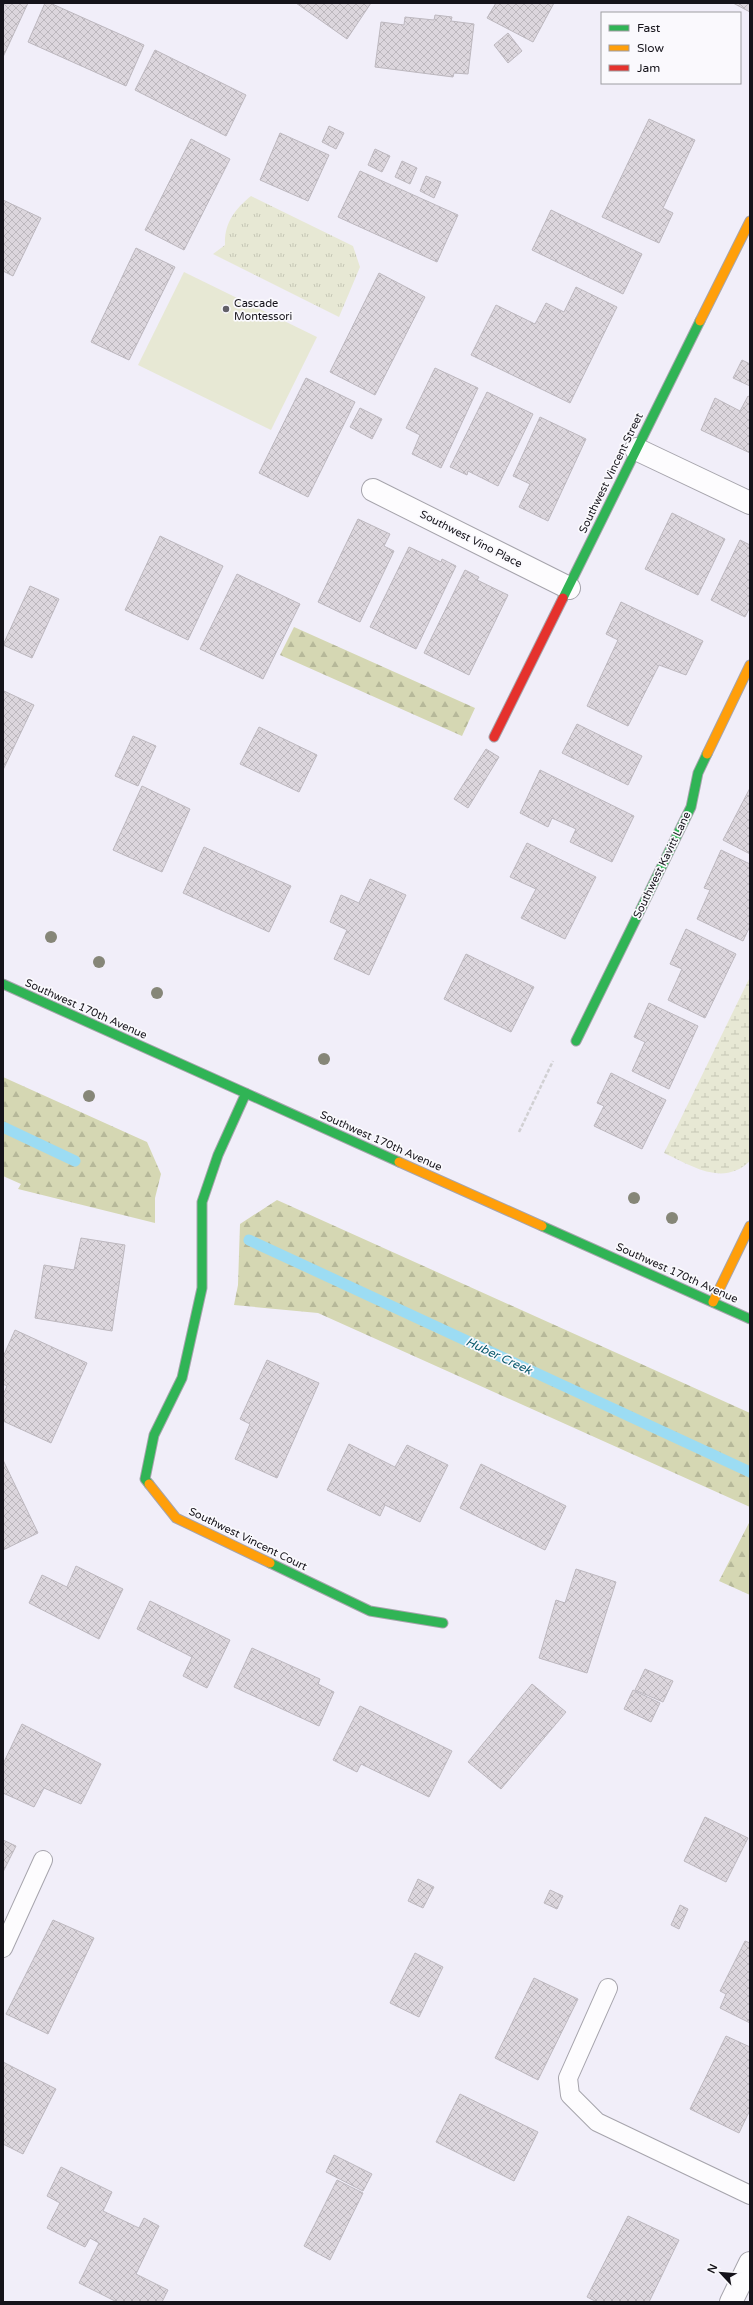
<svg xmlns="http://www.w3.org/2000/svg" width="753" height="2305" font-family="'Varela Round',sans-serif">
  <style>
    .grass { fill: #e7e8d4 }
    .forest { fill: url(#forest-firs) }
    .wetland { fill: url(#wetland-marsh) }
    .park { fill: url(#park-tufts) }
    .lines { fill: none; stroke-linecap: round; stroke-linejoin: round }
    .stream { stroke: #9cdcf3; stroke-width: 11 }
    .building { fill: url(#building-cross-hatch); stroke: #bdb8bf }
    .lane-casing { stroke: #a6a4ac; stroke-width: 20 }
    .street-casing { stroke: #a6a4ac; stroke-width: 24 }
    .fast-casing { stroke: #a6a4ac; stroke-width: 11 }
    .slow-casing { stroke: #a6a4ac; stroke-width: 11 }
    .jam-casing { stroke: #a6a4ac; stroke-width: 11 }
    .path { stroke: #d1d0d3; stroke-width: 2.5; stroke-dasharray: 4 2; stroke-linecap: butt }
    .lane { stroke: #fdfcfe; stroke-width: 18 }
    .street { stroke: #fdfcfe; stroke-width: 22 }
    .fast { stroke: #30b455; stroke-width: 9 }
    .slow { stroke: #ff9f0a; stroke-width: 9 }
    .jam { stroke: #e5322d; stroke-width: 9 }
    .tree { fill: #868678 }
    .poi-dot { fill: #626068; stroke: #faf9fd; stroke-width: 1.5 }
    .labels { text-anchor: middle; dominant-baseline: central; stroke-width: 3.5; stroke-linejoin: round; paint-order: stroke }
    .poi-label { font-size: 11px; fill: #15131a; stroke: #faf9fd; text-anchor: start }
    .street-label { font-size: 11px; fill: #15131a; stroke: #faf9fd }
    .water-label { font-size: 12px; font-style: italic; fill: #0c5c6f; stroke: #faf9fd }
  </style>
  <defs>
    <pattern id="forest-firs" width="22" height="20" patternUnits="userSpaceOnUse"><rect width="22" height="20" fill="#d5d7b3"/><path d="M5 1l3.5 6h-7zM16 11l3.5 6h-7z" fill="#b6b899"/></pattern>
    <pattern id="wetland-marsh" width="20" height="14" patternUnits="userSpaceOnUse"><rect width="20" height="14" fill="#e7e8d4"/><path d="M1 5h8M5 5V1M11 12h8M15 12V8" fill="none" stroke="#c5c6b5"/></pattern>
    <pattern id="park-tufts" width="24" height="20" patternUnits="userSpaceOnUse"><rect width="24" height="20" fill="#e7e8d4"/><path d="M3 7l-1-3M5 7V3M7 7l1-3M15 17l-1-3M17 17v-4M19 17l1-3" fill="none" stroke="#c5c6b5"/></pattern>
    <pattern id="building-cross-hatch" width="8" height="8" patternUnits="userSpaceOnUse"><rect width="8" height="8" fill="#dcd6dd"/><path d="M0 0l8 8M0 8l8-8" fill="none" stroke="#bcb7bd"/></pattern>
  </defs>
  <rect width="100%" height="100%" fill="#f1eef9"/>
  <path class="grass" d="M184 272 317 337 271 430 138 365Z"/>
  <path class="forest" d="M294 627 475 708 462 736 280 655Z
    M3 1077 147 1142 161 1174 155 1198V1223L18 1189 21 1184 3 1176Z
    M277 1200 750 1413V1507L318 1313 234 1305 238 1285 240 1224Z
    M750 1521V1595L719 1581Z"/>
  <path class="wetland" d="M750 977V1161C723 1187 692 1166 664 1153Z"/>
  <path class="park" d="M251 196 353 246 360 267 339 317 213 254 225 245C224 223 235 209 251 196Z"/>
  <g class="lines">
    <path class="stream" d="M3 1127 75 1161
      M249 1240 750 1472"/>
  </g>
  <path class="building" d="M3 3H28L3 57Z
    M45 3H50L144 45 126 86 28 42Z
    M296 3H371L347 39Z
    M496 3H554L533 42 487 18Z
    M733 3H750V12Z
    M435 15 452 17 451 21 474 24 468 74 454 73 453 77 375 67 381 22 404 25 405 17 434 20Z
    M508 33 522 51 508 63 494 45Z
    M155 50 246 95 226 136 135 90Z
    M649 119 695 140 663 208 673 213 659 243 602 217Z
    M329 126 344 133 336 149 322 142Z
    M280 133 329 155 308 201 260 180Z
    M191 139 230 159 184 250 145 230Z
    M375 149 390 156 382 172 368 165Z
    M402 161 417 168 410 184 395 177Z
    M360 171 458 215 437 262 338 217Z
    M426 176 441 182 434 198 420 191Z
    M3 200 41 218 13 276 3 271Z
    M551 210 642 254 623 294 532 250Z
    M136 248 175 267 129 360 91 342Z
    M379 273 425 297 375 395 330 372Z
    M576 287 617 307 570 403 471 355 496 305 535 324 546 303 564 312Z
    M742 360 750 364V386L733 378Z
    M435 368 478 388 441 468 412 454 420 435 406 428Z
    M306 378 355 402 308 497 259 473Z
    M487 392 533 414 498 486 468 471 467 475 450 467Z
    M748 396 750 397V453L701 430 715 398 740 411Z
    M360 408 382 419 372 439 350 427Z
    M540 417 586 439 548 521 519 507 530 484 513 476Z
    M672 513 725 539 698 595 645 569Z
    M358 519 390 534 384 546 394 551 360 622 318 602Z
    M160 536 223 566 188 640 125 610Z
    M740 540 750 545V607L745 617 711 600Z
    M409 547 441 562 442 559 456 566 416 649 370 627Z
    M465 570 479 577 477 580 508 595 469 675 424 653Z
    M237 574 300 604 263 679 200 649Z
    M30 586 59 599 32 658 3 645Z
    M621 602 703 641 686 675 659 665 628 726 587 706 618 640 606 634Z
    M4 691 34 705 3 770V693Z
    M577 724 642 756 628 785 562 753Z
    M259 727 317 755 299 792 240 764Z
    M133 736 156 746 138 786 115 776Z
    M486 749 499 757 468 808 454 799Z
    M540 770 634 816 612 862 570 842 576 829 552 818 548 827 520 813Z
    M142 786 190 809 162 872 113 850Z
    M750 788V854L723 840Z
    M527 843 596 877 565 939 521 918 536 889 510 877Z
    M204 847 291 886 269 932 183 893Z
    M721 850 750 864V926L743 941 697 919 710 890 704 888Z
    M370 879 406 895 369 975 334 959 347 930 330 922 341 895 359 903Z
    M686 929 736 954 705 1018 668 1000 682 969 670 964Z
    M466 954 534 987 511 1032 444 999Z
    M649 1003 698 1026 669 1089 632 1071 645 1042 634 1037Z
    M611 1073 666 1100 642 1149 594 1126 604 1106 597 1103Z
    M81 1238 125 1245 112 1331 35 1318 44 1265 74 1270Z
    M15 1330 87 1363 51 1443 3 1421V1395L7 1386 3 1384V1357Z
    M267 1360 319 1383 277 1478 235 1459 250 1424 240 1419Z
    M349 1444 395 1467 407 1445 448 1465 420 1522 385 1505 380 1516 327 1490Z
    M3 1460 38 1533 3 1550Z
    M481 1464 566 1506 545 1550 460 1508Z
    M76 1566 123 1589 99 1639 29 1603 42 1575 67 1587Z
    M576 1569 616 1582 587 1673 539 1658 556 1600 565 1603Z
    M150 1601 230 1640 207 1688 183 1676 192 1657 137 1629Z
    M252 1648 320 1679 318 1684 334 1692 319 1726 234 1687Z
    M645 1669 673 1681 663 1702 635 1690Z
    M532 1684 566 1712 501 1789 468 1762Z
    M633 1690 660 1703 651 1722 624 1709Z
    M360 1706 452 1751 429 1797 361 1764 357 1772 333 1760Z
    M22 1724 101 1764 81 1804 44 1788 34 1807 3 1793V1764Z
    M705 1817 748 1838 726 1882 684 1861Z
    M3 1840 16 1846 3 1872Z
    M418 1879 434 1887 423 1908 408 1901Z
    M550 1890 563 1896 557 1909 544 1903Z
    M680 1905 688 1909 679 1929 671 1925Z
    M53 1920 94 1938 48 2034 6 2014Z
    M745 1941 750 1943V2023L720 2008 726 1994 720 1991Z
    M415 1953 443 1967 419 2017 390 2003Z
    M534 1978 578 1999 538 2080 495 2058Z
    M726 2036 750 2047V2110L739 2133 690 2109Z
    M3 2062 56 2089 23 2154 3 2144Z
    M460 2094 538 2132 514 2181 436 2142Z
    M334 2155 372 2174 363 2191 326 2172Z
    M61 2167 112 2192 103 2211 139 2228 144 2218 159 2226 136 2274 168 2290 162 2302H117L79 2283 99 2243 90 2238 85 2247 47 2228 60 2203 47 2196Z
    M337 2180 363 2193 330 2260 304 2246Z
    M628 2216 679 2240 649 2302H597L587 2297Z"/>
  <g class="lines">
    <defs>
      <path id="lane" d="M3 1948 43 1860
        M608 1988 568 2078 570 2095 597 2122 750 2195"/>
      <path id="street" d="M636 449 750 503
        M373 490 569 588
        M731 2302 750 2263"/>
      <path id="fast" d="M563 598 700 321
        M3 984 399 1162
        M576 1041 691 807 698 773 707 754
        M542 1226 750 1319
        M149 1484 145 1479 154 1435 182 1378 202 1288V1202L218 1155 246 1093
        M270 1563 370 1611 443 1623"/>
      <path id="slow" d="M700 321 750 221
        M707 754 750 665
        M399 1162 542 1226
        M713 1302 750 1226
        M149 1484 176 1518 270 1563"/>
      <path id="jam" d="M494 737 563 598"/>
    </defs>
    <use href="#lane" class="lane-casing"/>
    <use href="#street" class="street-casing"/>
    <use href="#fast" class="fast-casing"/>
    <use href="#slow" class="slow-casing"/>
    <use href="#jam" class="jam-casing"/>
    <path class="path" d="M519 1132 553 1061"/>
    <use href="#lane" class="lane"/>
    <use href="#street" class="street"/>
    <use href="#fast" class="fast"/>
    <use href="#slow" class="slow"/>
    <use href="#jam" class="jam"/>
  </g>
  <g class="tree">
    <circle cx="51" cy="937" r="6"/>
    <circle cx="99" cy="962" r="6"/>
    <circle cx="157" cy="993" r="6"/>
    <circle cx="324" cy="1059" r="6"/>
    <circle cx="89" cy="1096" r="6"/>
    <circle cx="634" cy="1198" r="6"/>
    <circle cx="672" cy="1218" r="6"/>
  </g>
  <circle class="poi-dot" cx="226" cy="309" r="4"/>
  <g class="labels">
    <g class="poi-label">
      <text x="234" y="303">Cascade<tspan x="234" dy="13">Montessori</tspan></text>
    </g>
    <g class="street-label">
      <text transform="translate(611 473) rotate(-64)">Southwest Vincent Street</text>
      <text transform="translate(471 539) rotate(27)">Southwest Vino Place</text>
      <text transform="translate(662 865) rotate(-64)">Southwest Kavitt Lane</text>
      <text transform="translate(86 1009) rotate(24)">Southwest 170th Avenue</text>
      <text transform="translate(381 1141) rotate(24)">Southwest 170th Avenue</text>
      <text transform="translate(677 1273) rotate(24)">Southwest 170th Avenue</text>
      <text transform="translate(248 1539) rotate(26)">Southwest Vincent Court</text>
    </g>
    <g class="water-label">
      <text transform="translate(499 1356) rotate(25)">Huber Creek</text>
    </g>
  </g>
  <rect width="753" height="2305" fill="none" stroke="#15131a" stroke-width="8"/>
  <rect x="601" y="12" width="140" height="72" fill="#faf9fd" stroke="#9e9da2"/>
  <rect x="609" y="25" width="20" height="6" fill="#30b455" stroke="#9e9da2"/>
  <text x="637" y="32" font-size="12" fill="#15131a">Fast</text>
  <rect x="609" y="45" width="20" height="6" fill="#ff9f0a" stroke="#9e9da2"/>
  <text x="637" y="52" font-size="12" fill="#15131a">Slow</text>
  <rect x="609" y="65" width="20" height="6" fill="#e5322d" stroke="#9e9da2"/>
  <text x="637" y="72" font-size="12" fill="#15131a">Jam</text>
  <g transform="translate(721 2273) rotate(296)" stroke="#faf9fd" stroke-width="3" paint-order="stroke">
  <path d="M0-3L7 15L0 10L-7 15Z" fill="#15131a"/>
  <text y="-6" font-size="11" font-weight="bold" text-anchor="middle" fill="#15131a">N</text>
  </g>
</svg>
